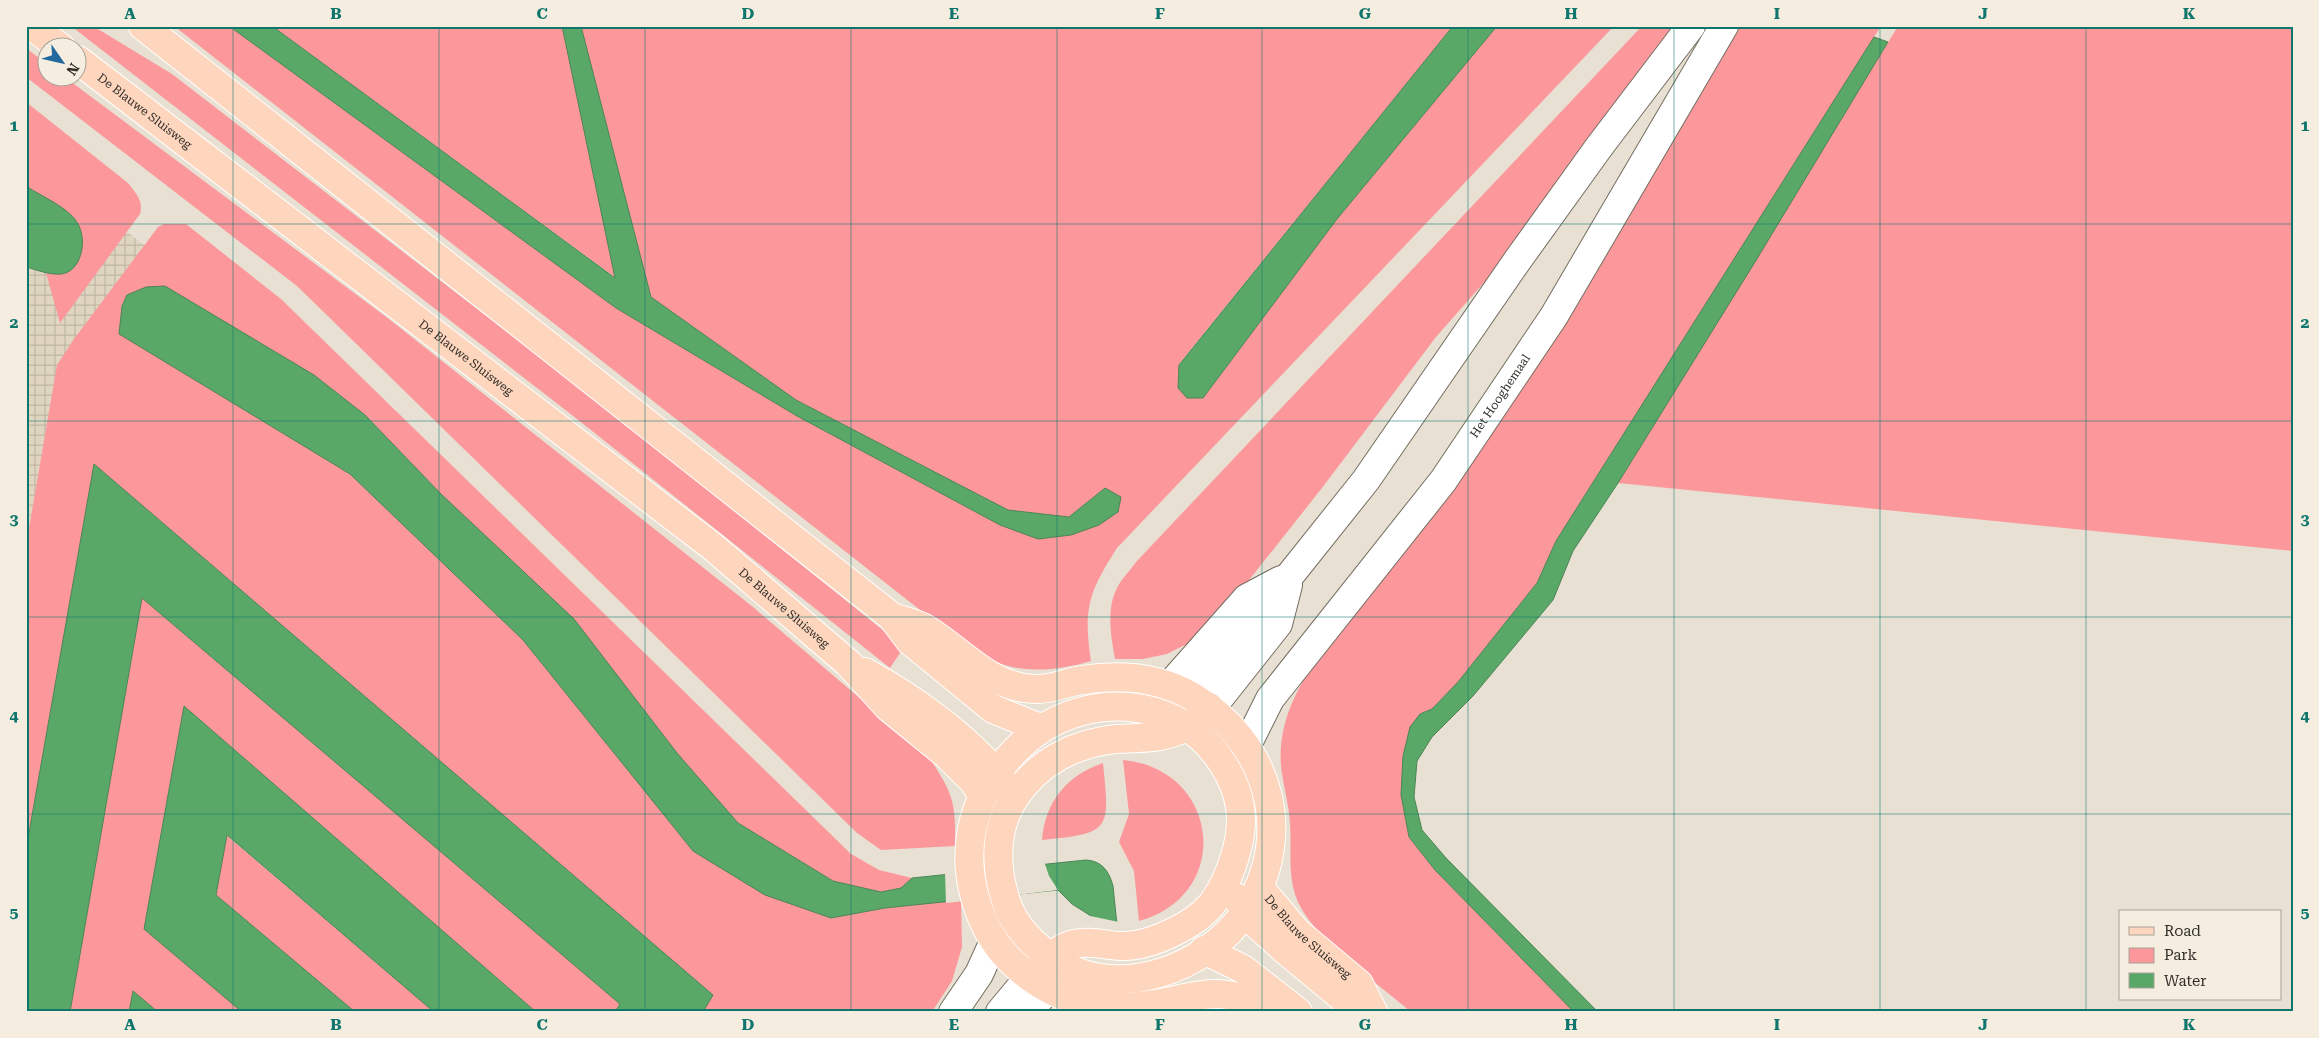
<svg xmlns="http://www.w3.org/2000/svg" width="2319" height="1038" font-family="'Roboto Serif',serif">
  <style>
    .industrial { fill: url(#industrial-grid) }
    .green { fill: #fc989b }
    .water { fill: #59a868; stroke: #4d8455 }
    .pier { fill: #e8e1d3 }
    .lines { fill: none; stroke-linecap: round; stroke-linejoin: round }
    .minor-casing { stroke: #746d61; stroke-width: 30 }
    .major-casing { stroke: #fff; stroke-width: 30 }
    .minor { stroke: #fff; stroke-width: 28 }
    .major { stroke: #fed5bd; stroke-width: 28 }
    .grid { fill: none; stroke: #0f766e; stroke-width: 1; stroke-opacity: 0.55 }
    .labels { text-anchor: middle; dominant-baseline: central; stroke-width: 5; stroke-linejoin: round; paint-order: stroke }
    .street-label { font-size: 12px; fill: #322f2a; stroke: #f5eee0 }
    .neatline { fill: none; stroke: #0f766e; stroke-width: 2 }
    .grid-label { font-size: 16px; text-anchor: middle; font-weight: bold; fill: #0f766e }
  </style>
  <defs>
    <pattern id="industrial-grid" width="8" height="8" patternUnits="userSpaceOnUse" patternTransform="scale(1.25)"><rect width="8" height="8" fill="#e0d5c1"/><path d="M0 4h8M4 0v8" fill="none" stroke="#c1b7a6"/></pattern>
  </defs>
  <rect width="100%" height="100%" fill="#e8e1d3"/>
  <path class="industrial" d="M26 156 167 262 26 747Z"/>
  <path class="green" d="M71 26H93L172 74 598 402 904 647 890 668 577 419Z
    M174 26H229L616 308 797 416 1000 525 1071 535 1105 488 1069 517 1008 510 796 400 651 297 581 26H1453L1179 364 1203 398 1337 219 1497 26H1614L1117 548C1089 592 1083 608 1091 661 1061 670 1021 675 992 660 981 655 971 648 961 642Z
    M272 26H562L616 278Z
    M1642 26H1679L1510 253 1436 337 1322 488 1219 618 1193 641 1167 654 1143 659H1115C1111 637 1106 609 1117 588 1121 579 1130 571 1136 562Z
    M1738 26H1881L1556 541 1537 583 1458 682 1432 709 1420 714 1403 756 1401 795 1409 837 1435 870 1574 1012H1411C1376 982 1324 947 1301 908 1286 882 1292 851 1290 823 1289 804 1283 785 1281 766 1278 726 1294 694 1315 661L1590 279Z
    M1898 26H2293V551L1618 483Z
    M26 48 47 64 48 78H66L389 319 753 607 929 757C953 794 956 801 955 846L881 850 857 833 297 286 26 77Z
    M26 102 128 183C135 192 144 201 140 214L60 323 46 273 62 274 69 214 26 186Z
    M164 224H186L281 299 851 854 879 870 912 878 901 888 881 892 833 881 738 823 441 494 365 415 133 293 127 295 259 417 350 474 523 640 693 851 831 918 885 908 961 900 962 947 952 981 932 1012H703L713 995 94 464 26 850V546L57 365 74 339 158 227Z
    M142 598 621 1004 615 1012H536L184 706 144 929 242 1012H158L133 991 129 1012H70Z
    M1123 760C1220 769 1234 895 1139 921L1134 871 1119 842 1129 814Z
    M1103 763C1110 831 1111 833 1042 840 1045 802 1067 775 1103 763Z
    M226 835 434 1012H355L216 895Z"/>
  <path class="water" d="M229 26H272L615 278 562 26H581L651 297 796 400 1008 510 1069 517 1105 488 1121 497 1118 512 1099 525 1071 535 1038 539 1000 525 797 416 616 308Z
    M1453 26H1497L1337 219 1203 398H1187L1178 388 1179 365Z
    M1874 37 1888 42 1755 262 1618 483 1573 551 1553 600 1473 696 1432 737 1417 761 1414 797 1422 830 1446 858 1598 1012H1574L1435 870 1409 837 1401 795 1403 756 1410 727 1420 714 1432 709 1458 682 1537 583 1556 541Z
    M26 186C42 197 71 208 79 226 87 242 81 272 61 274 49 275 37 270 26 267Z
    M165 286 314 375 365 415 441 494 574 619 677 753 738 823 833 881 881 892 901 888 912 878 1086 860C1102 861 1109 871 1113 886L1126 1012 1091 916 1072 904 1058 890 885 908 831 918 765 895 693 851 523 640 350 474 119 334 122 306 127 295 146 287Z
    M94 464 713 995 703 1012H615L620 1004 142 598 70 1012H26V850Z
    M184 706 536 1012H434L227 835 216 895 355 1012H242L144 929Z
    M133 991 158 1012H129Z"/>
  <path class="pier" d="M1044 861 1049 876 1058 890 946 903 945 872Z
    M1090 916 1119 922 1128 1012H1099Z"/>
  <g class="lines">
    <defs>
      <g id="minor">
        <path d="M1170 685 1247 598 1281 580"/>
        <path d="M1193 697 1366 480 1517 261 1599 147 1691 26"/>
        <path d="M1209 707 1221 696 1278 624 1288 585"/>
        <path id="s1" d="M1247 745 1270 699 1443 481 1554 316 1724 26"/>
        <path d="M953 1012 979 974 994 941"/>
        <path d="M1000 1012 1030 976"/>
        <path d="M1028 1012 1049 988"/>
      </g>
      <g id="major">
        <path d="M32 26 61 48"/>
        <path d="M143 26 877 605 892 617 910 641 993 709 1040 728"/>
        <path id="s2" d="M78 60 713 547 848 663 888 707 947 755 974 782 982 795"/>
        <path d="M892 617C903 621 916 623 926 629 962 651 990 688 1035 689 1051 690 1067 682 1082 680 1121 674 1159 677 1193 697 1269 742 1296 835 1246 911 1207 969 1117 1002 1056 961 1037 948 1017 929 1008 907 995 871 993 830 1015 797 1038 762 1075 743 1116 739 1142 737 1161 740 1186 727 1195 723 1202 714 1209 707"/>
        <path d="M865 672C914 698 974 742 1007 787"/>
        <path id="s3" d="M1259 887 1297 932 1359 984 1373 1012"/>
        <path d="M1236 897 1254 922 1285 950 1344 999 1373 1012"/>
        <path d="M1204 950 1243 969 1298 1012"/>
        <path d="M1030 976C1043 965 1056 948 1074 944 1090 940 1107 946 1124 946 1151 946 1195 925 1212 904 1224 888 1232 868 1237 849 1245 818 1241 792 1223 764 1179 693 1080 689 1021 745 996 769 979 795 972 829 963 873 977 925 1008 958 1050 1001 1102 1014 1161 1003 1202 995 1228 984 1266 1012"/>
      </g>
    </defs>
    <use href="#minor" class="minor-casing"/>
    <use href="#major" class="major-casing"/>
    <use href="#minor" class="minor"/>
    <use href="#major" class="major"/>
  </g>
  <path class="grid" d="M233 26V1012M439 26V1012M645 26V1012M851 26V1012M1057 26V1012M1262 26V1012M1468 26V1012M1674 26V1012M1880 26V1012M2086 26V1012M26 224H2293M26 421H2293M26 617H2293M26 814H2293"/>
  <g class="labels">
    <g class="street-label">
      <text stroke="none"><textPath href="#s2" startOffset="84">De Blauwe Sluisweg</textPath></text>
      <text stroke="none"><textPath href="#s2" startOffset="489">De Blauwe Sluisweg</textPath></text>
      <text stroke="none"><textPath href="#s1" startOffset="432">Het Hooghemaal</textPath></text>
      <text stroke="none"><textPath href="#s2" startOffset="894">De Blauwe Sluisweg</textPath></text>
      <text stroke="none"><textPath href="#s3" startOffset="70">De Blauwe Sluisweg</textPath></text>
    </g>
  </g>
  <rect width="2319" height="1038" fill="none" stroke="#f5eee0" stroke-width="55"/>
  <rect x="2119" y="910" width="162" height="90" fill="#f5eee0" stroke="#a7a297"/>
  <rect x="2129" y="927" width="25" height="8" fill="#fed5bd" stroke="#a7a297"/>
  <text x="2164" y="936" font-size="15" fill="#322f2a">Road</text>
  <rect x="2129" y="948" width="25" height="15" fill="#fc989b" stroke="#a7a297"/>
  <text x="2164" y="960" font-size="15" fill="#322f2a">Park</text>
  <rect x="2129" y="973" width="25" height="15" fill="#59a868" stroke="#a7a297"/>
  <text x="2164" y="986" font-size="15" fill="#322f2a">Water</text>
  <g transform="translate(62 62) rotate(124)"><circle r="24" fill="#f5eee0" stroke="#a7a297"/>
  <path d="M0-4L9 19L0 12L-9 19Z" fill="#24699d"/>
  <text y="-8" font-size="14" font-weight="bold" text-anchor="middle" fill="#322f2a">N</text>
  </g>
  <rect x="28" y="28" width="2264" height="982" class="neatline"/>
  <g class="grid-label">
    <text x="130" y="19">A</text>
    <text x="336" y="19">B</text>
    <text x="542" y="19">C</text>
    <text x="748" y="19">D</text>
    <text x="954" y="19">E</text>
    <text x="1160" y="19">F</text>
    <text x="1365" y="19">G</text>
    <text x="1571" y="19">H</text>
    <text x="1777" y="19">I</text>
    <text x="1983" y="19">J</text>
    <text x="2189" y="19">K</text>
    <text x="14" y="131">1</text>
    <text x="2305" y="131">1</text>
    <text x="14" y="328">2</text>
    <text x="2305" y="328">2</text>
    <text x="14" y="525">3</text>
    <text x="2305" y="525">3</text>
    <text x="14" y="721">4</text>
    <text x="2305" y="721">4</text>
    <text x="14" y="918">5</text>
    <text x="2305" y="918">5</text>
    <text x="130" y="1030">A</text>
    <text x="336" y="1030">B</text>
    <text x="542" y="1030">C</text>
    <text x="748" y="1030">D</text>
    <text x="954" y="1030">E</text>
    <text x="1160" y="1030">F</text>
    <text x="1365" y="1030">G</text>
    <text x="1571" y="1030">H</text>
    <text x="1777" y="1030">I</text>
    <text x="1983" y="1030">J</text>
    <text x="2189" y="1030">K</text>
  </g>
</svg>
